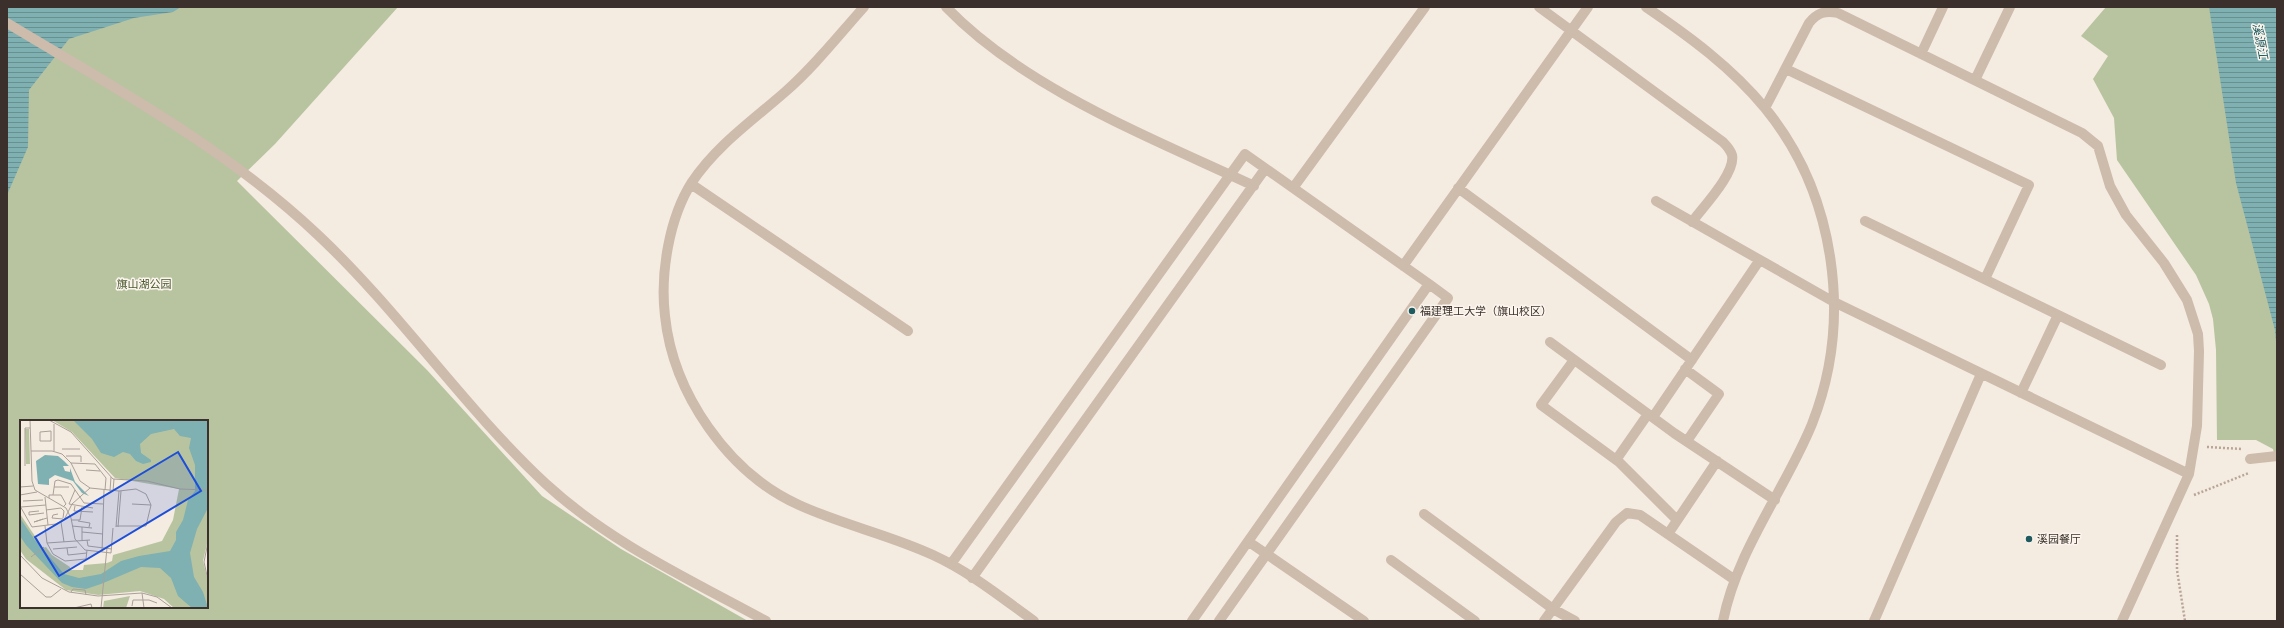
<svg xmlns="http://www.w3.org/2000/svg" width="2284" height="628" font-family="'Work Sans','Noto Sans SC',sans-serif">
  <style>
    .park { fill: #b8c4a0; fill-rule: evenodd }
    .water { fill: url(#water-rules) }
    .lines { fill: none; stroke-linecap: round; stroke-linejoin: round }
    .path { stroke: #b9a596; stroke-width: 2.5; stroke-dasharray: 2 2; stroke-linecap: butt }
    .minor { stroke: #cdbbac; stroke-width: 10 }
    .poi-dot { fill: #1f5a5e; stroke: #fbf5ee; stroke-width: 1.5 }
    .labels { text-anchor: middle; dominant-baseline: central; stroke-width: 3; stroke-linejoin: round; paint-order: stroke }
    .park-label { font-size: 11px; fill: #4a5a2e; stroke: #fbf5ee }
    .poi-label { font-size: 11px; fill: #3b302b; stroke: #fbf5ee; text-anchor: start }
    .water-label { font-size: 12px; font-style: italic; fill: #1f5a5e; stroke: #fbf5ee }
    .inset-road { fill: none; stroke: #aaa098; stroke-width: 1 }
    .view { fill: #1d4ed8; fill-opacity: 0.15; stroke: #1d4ed8; stroke-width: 2 }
    .inset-edge { fill: none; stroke: #3b302b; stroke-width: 2 }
  </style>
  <defs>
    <pattern id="water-rules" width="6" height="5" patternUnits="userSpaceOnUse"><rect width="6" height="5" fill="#7fb0b2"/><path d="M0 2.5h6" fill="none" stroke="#699091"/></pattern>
  </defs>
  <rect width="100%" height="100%" fill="#f4ebe1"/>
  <path class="park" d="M7 7H398L275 144 237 181 427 370 542 496 621 549 748 621H7ZM21 421H207V607H21Z
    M2106 7H2277V466L2273 449 2256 440H2217L2216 350 2213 319 2209 304 2196 275 2117 160 2114 118 2093 79 2108 56 2081 36Z"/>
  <path class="water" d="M7 7H181L173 12 134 18 69 39 29 90 28 147 7 195Z
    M2209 7H2277V353L2275 330 2236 183Z"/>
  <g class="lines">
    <path class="path" d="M2207 447 2242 449
      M2194 495 2249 473
      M2177 535V570L2185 621"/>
    <path class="minor" d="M864 7C838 36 814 67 785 92 752 121 717 145 692 182 669 218 660 274 665 316 673 393 728 473 799 505 843 525 890 535 933 555 970 572 1002 598 1034 621
      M946 7C1025 89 1152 138 1254 186
      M1539 7 1723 142C1727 146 1730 149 1732 155 1736 173 1702 208 1692 222
      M1646 7C1690 37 1731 67 1765 108 1836 195 1853 320 1812 424 1785 490 1737 550 1723 621
      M7 23C115 88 226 148 318 235 400 312 464 408 546 484 610 543 691 580 766 621
      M1921 54 1943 7
      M1786 69 2029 185 1985 279
      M1975 80 2010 7
      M1765 108 1809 23C1817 13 1825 10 1838 13L2082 133 2098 146 2110 186 2126 215 2164 263 2187 300 2198 334 2199 351 2197 426 2189 474 2122 621
      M691 184 908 331
      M1293 188 1425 7
      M1458 188 1692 360
      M1656 201 1834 302 2189 474
      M1865 221 2161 365
      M1403 266 1588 7
      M1550 342 1674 433 1775 500
      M1574 360 1541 405 1619 462 1677 520
      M1685 369 1719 394 1687 441
      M2021 393 2058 315
      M1653 417 1759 261
      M2250 459 2277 456
      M1616 460 1648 414
      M1424 514 1553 609 1575 621
      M1668 534 1717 461
      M1249 542 1364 621
      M1391 560 1475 621
      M951 564 1245 154 1429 284 1192 621
      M972 578 1265 169
      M1219 621 1448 298 1429 284
      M1544 621 1616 522 1627 513 1640 515 1735 580
      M1874 621 1981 374"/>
  </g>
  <g class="poi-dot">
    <circle cx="1412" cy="311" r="4"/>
    <circle cx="2029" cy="539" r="4"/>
  </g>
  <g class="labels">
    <g class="park-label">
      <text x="144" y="284">旗山湖公园</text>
    </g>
    <g class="poi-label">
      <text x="1420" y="311">福建理工大学（旗山校区）</text>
      <text x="2037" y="539">溪园餐厅</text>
    </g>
    <g class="water-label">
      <text transform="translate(2260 41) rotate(79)">溪源江</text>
    </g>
  </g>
  <g transform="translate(20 420)">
    <rect width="188" height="188" fill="#f4ebe1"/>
    <path d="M110 176 106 188H83L84 181Z" fill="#b8c4a0"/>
    <path d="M32 0H188V120L183 141 188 161V188H154L144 179 120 171 78 175 46 170 6 139 0 130V94L23 128 26 127 32 135 50 147V150H63L64 145 87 143 92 141 93 135 142 121 153 100 159 69 95 58 52 12ZM5 9H9L10 44H6Z" fill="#b8c4a0"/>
    <path d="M53 0H188V88L177 109 170 133 174 157 183 172 188 188H172L158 176 151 158 140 148 121 147 81 164 66 169 52 167 42 163 6 125 0 116V98L15 120 44 154 59 158 81 154 101 141 119 136 150 131 156 120V112L163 100 168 80 175 71V45L169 28 171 18 160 16 154 9 131 14 120 24 121 33 131 40V42L123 44 116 41 110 34 103 32 94 37 81 33 72 19ZM25 35 38 36 44 41 49 46H43L45 51 50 52V48L55 62 69 76 62 73 53 61 35 55 29 59V65L18 64 16 41Z" fill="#7fb0b2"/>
    <path class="inset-road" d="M10 0 12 61 15 70 46 88 51 98 55 119 65 130 91 133 93 108M29 0 51 12 93 59 127 61 160 69 188 70M34 4V31M31 11V21H20V12ZM42 29H60M11 31H32L42 34 51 43 60 61 70 68 99 71 116 69 126 74 131 85 126 106H96M46 36H61V42M51 43 75 44 86 58 85 70M5 46V8H10M66 50 80 51M0 67 13 66M34 67H49M55 70 49 84 73 88M90 71 91 57M93 71 94 59M0 75 17 72M33 75 35 61 38 60 51 64 64 83 83 84M25 77 28 105M29 78V75H41L46 84 44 86M3 81 23 80M112 84 131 85M0 86 12 107 36 104 44 100 52 84 70 68M55 86 54 91 73 92M1 87 26 85M26 90 41 88 44 91 43 98M19 91 9 92V95L24 93M38 94 33 95 32 98 43 99M23 99 14 102 27 98M51 100H60L62 87M58 101 70 103 69 107M41 102 44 122M25 106 27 123 33 134 45 141 66 139 67 130M52 106 72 108M96 107 99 71M98 107 101 71M62 112 83 114M62 120V107M67 120 68 126 92 129M188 122 184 142 188 160M27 123 70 120M47 128 48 135 67 133M33 129 57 127M82 132 84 70M0 135 22 158 49 172 78 176 122 173 137 177 152 188M11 137 24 127M0 154 26 177H31L41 169M51 172 53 169 65 170 66 175M122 173 124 188M112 186 113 180H129L137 183M54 188 71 184 72 188M81 188 87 128"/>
    <path class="view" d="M158 32 181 71 39 156 15 117Z"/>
    <rect width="188" height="188" class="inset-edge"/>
  </g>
  <rect width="2284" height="628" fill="none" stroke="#3b302b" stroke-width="16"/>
</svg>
